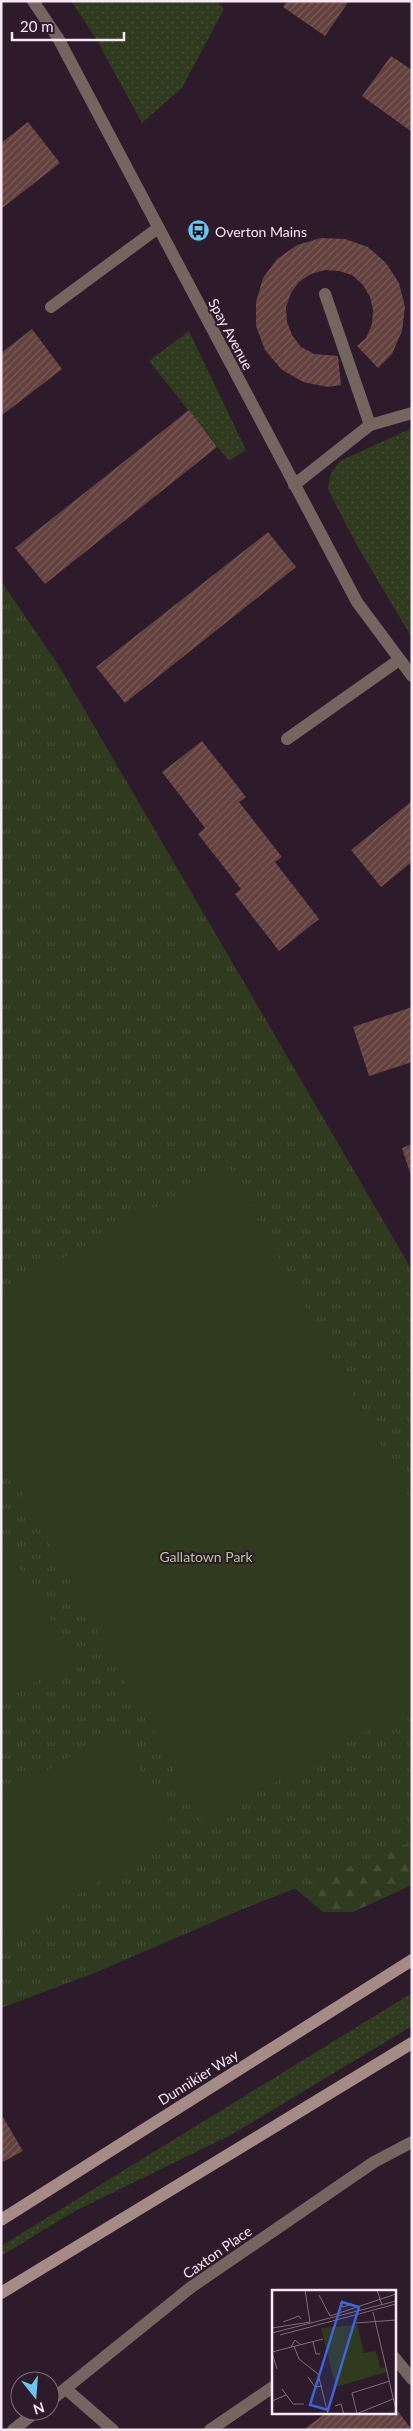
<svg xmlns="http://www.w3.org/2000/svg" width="413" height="2431" font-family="Lato,sans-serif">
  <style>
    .grass { fill: url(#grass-dots) }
    .forest { fill: url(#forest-firs) }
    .park { fill: url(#park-tufts) }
    .pitch { fill: #2f3a1e }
    .building { fill: url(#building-hatch) }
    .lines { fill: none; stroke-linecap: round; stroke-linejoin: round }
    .service { stroke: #756561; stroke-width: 12 }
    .minor { stroke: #756561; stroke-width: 12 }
    .secondary { stroke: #a58b85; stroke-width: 12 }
    .labels { text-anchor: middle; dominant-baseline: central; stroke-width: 4; stroke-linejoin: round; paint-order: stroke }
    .poi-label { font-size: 14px; fill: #f6e9f5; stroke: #2d1a2b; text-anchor: start }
    .street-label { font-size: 14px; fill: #f6e9f5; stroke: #2d1a2b }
    .park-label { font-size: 14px; fill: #b1c891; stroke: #2d1a2b }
    .inset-road { fill: none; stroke: #7d6d7c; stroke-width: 1 }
    .view { fill: #3e65dc; fill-opacity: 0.15; stroke: #3e65dc; stroke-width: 2.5 }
    .inset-edge { fill: none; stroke: #f6e9f5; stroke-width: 2.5 }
  </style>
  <defs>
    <pattern id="grass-dots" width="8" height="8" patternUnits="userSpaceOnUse" patternTransform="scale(1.25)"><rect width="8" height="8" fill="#2f3a1e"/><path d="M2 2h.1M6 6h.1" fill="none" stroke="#444d34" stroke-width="1.8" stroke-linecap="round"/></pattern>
    <pattern id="forest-firs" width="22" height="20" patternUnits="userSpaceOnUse" patternTransform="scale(1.25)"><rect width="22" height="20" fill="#2f3a1e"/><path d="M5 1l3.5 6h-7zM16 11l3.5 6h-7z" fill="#444d34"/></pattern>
    <pattern id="park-tufts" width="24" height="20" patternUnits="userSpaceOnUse" patternTransform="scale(1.25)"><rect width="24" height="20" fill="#2f3a1e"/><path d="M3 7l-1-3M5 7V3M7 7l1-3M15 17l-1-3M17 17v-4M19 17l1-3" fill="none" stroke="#444d34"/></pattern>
    <pattern id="building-hatch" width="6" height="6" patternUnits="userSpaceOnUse" patternTransform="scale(1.25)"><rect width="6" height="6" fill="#63413e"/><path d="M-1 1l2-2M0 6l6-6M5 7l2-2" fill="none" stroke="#7a5c5a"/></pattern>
  </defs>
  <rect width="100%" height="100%" fill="#2d1a2b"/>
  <path class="grass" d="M71 1H217L224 9 182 88 142 123 95 37Z
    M189 331 246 450 229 461 149 361Z
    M412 428V638L355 542 328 489 330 475 340 461Z
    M412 1993V2026L231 2135 75 2211 1 2256V2246Z"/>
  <path class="forest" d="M412 1740V1885L353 1912H323L235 1838Z"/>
  <path class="park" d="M1 581 59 666 412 1270V1842L243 1909 97 1972 1 2008Z"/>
  <path class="pitch" d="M229 1168 412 1502V1707L202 1822 1 1454V1292Z
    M1 1536 74 1659 1 1702Z
    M118 1730 178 1837 1 1938V1796Z"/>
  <path class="building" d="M287 1H349L325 36 283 7Z
    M391 56 412 70V132L362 96Z
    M28 122 60 163 1 209V143Z
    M321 238 345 239 368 247 386 263 399 283 405 307 402 331 392 354 378 368 357 346 366 338 372 324 373 310 370 297 363 285 352 275 339 271 325 270 311 274 299 282 291 293 286 307 287 322 292 335 301 347 314 354 338 356 341 385 328 387 303 382 281 369 265 350 256 326V302L263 278 277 259 297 245Z
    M32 329 62 369 1 416V353Z
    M189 410 217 447 45 584 15 548Z
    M268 532 296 567 125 703 96 667Z
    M202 741 246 797 239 802 282 857 275 862 319 919 279 951 235 894 241 889 198 834 205 828 162 772Z
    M412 801V862L381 887 351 850Z
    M412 1007V1062L369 1076 353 1027Z
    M412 1144V1176H411L402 1148Z
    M1 2114 23 2151 1 2163Z
    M394 2406 412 2430H303L327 2412H394Z"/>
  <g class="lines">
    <path class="service" d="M325 294 370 425
      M51 307 158 228
      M287 739 399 660
      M394 2357 412 2379
      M66 2389 113 2430
      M210 2430 273 2387"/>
    <path class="minor" d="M33 1 58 38 357 602 412 676
      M294 485 370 425 412 413
      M50 2401 190 2288 374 2162 412 2142
      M13 2430 37 2411"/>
    <path class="secondary" d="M1 2220 412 1960
      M1 2293 412 2043"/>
  </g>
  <defs>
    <symbol id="bus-disc" viewBox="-11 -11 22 22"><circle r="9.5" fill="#6ac3f1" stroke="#2d1a2b"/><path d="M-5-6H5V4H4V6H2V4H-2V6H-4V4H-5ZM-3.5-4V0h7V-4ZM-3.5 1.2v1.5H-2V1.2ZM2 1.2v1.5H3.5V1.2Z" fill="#111"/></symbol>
  </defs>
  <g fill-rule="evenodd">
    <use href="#bus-disc" x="186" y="218" width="25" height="25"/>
  </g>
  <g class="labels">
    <g class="poi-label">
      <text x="215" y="231">Overton Mains</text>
    </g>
    <g class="street-label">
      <text transform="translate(231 334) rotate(62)">Spay Avenue</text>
      <text transform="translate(198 2077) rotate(-32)">Dunnikier Way</text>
      <text transform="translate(217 2252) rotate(-35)">Caxton Place</text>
    </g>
    <g class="park-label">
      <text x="206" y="1556">Gallatown Park</text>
    </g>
  </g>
  <g transform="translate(272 2290)">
    <rect width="124" height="124" fill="#2d1a2b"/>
    <path d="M85 35 92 63 104 61 108 78 114 77 115 82 64 97 49 38Z" fill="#2f3a1e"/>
    <path d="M71 40 76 65 61 68 56 43ZM74 55a7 7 0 1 1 14 0a7 7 0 1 1-14 0Z" fill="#2f3a1e"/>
    <path class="inset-road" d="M105 0 110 15M47 5 58 26 124 4M68 12 71 17 80 14 84 18M101 22 124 120M11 32 27 26 29 29M84 33 124 30M0 38 38 32 33 0M0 43 124 11M8 45 124 14M41 52 44 64H48M22 56 27 69 46 84 56 124M19 57 23 50 29 55M0 62 51 49M0 63 5 79M36 87 43 97 50 96M10 99 21 114H32M0 111 14 105M63 116 69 114 72 124M84 124 121 109M85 124 80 103 118 91"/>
    <path class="view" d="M70 12 87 17 56 120 38 115Z"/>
    <rect width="124" height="124" class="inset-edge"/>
  </g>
  <rect width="413" height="2431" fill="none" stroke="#f6e9f5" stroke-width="5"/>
  <g transform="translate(35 2396) rotate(163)"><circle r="24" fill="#2d1a2b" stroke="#7d6d7c"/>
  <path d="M0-4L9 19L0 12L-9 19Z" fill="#6ac3f1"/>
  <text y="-8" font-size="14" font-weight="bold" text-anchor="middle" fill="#f6e9f5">N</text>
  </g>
  <path d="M12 32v8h112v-8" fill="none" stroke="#f6e9f5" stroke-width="2.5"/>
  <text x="20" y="32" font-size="15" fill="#f6e9f5" stroke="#2d1a2b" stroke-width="4" paint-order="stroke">20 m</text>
</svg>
